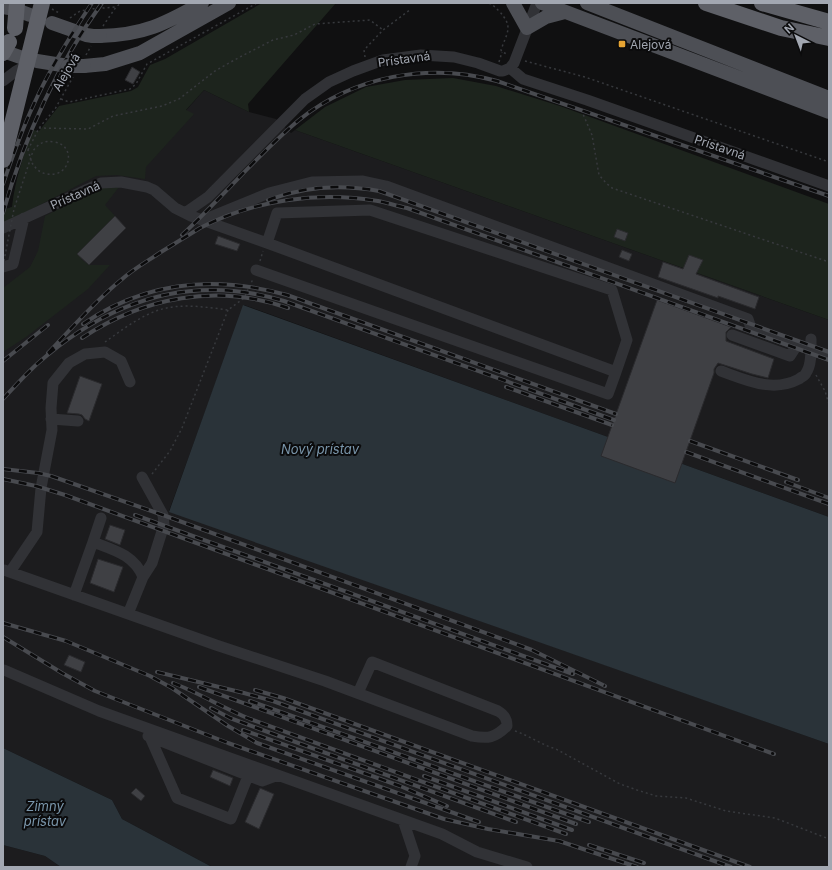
<svg xmlns="http://www.w3.org/2000/svg" width="832" height="870" font-family="Inter,sans-serif">
  <style>
    .built { fill: #1c1c1e }
    .green { fill: #1d241d }
    .water { fill: #2a3339 }
    .building { fill: #3f4044; stroke: #2a2a2d }
    .lines { fill: none; stroke-linecap: round; stroke-linejoin: round }
    .path { stroke: #37393d; stroke-width: 1.5; stroke-dasharray: 2 3; stroke-linecap: butt }
    .minor { stroke: #313236; stroke-width: 11 }
    .major { stroke: #4d4f55; stroke-width: 14 }
    .highway { stroke: #5e6067; stroke-width: 16 }
    .rail-casing { stroke: #484a4f; stroke-width: 4 }
    .rail { stroke: #0b0b0c; stroke-width: 2.5; stroke-dasharray: 8; stroke-linecap: butt }
    .path-bridge { stroke: #37393d; stroke-width: 1.5; stroke-dasharray: 2 3; stroke-linecap: butt }
    .major-bridge { stroke: #4d4f55; stroke-width: 14 }
    .highway-bridge { stroke: #5e6067; stroke-width: 16 }
    .poi-dot { fill: #e6a433; stroke: #0b0b0c; stroke-width: 1.5 }
    .labels { text-anchor: middle; dominant-baseline: central; stroke-width: 4; stroke-linejoin: round; paint-order: stroke }
    .poi-label { font-size: 12px; fill: #a2a7b1; stroke: #0b0b0c; text-anchor: start }
    .street-label { font-size: 12px; fill: #a2a7b1; stroke: #0b0b0c }
    .water-label { font-size: 13px; font-style: italic; fill: #7a96ab; stroke: #0b0b0c }
  </style>
  <rect width="100%" height="100%" fill="#101011"/>
  <path class="built" d="M204 90 249 112 276 119 291 133 295 130 829 320V517L244 305 169 511 829 744V867H212L122 819 112 800 3 748V210L12 207 120 150 138 165Z
    M3 845 45 856 61 867H3Z"/>
  <path class="green" d="M262 3H336L248 104 249 112 204 90 186 110 194 114 146 167 145 179 117 175 96 176 3 224V210L12 207C15 180 23 156 33 130L39 131 59 106 131 91 138 87 150 65 165 59Z
    M453 78 496 86 560 106 829 204V320L295 130 325 107 366 87 405 80Z
    M119 187 105 205 115 216 81 259 89 265H110L88 289 26 337 3 352V288L30 267 38 251 45 216 100 188Z"/>
  <path class="water" d="M243 305 829 517V744L169 512Z
    M3 748 112 800 122 819 212 867H61L45 856 3 845Z"/>
  <path class="building" d="M132 67 140 72 133 84 125 80Z
    M115 216 126 228 89 265 77 254Z
    M617 229 628 233 625 241 614 237Z
    M218 236 240 244 237 251 215 244Z
    M622 250 632 254 629 261 619 257Z
    M689 255 703 260 696 274 759 297 755 309 718 296V298L658 277 663 262 683 269Z
    M657 300 731 327 726 332V341L774 359 768 378 752 374 718 363 714 369V373L675 483 601 456Z
    M80 376 102 384 89 421 85 419 82 415 79 414 67 413Z
    M110 525 125 530 120 545 105 539Z
    M98 559 123 567 114 592 90 583Z
    M69 655 85 662 81 672 64 665Z
    M213 770 233 778 230 786 210 777Z
    M136 788 145 796 141 801 131 793Z
    M260 788 274 794 259 829 245 822Z"/>
  <g class="lines">
    <path class="path" d="M489 3C493 5 496 8 499 11 514 27 507 32 501 50L502 52 507 54
      M52 9 59 13
      M70 18 80 11 91 9 116 7
      M103 26 116 7 121 3
      M86 55 91 46
      M365 57 364 50 383 30 411 9
      M525 61 585 77 829 162
      M499 62 502 52
      M61 99 69 102 130 89 136 84 147 64 257 3
      M584 110 583 114 592 135 599 175 606 183 612 188 829 262
      M39 128 88 129 113 116 162 106 179 99 215 71 238 58 273 40 294 35 315 24 370 20 383 30
      M19 144 28 150 32 163
      M28 150 39 128 55 109 73 77
      M260 261 263 251
      M105 342C122 330 140 316 159 310 180 303 206 307 228 310L244 298 253 279
      M816 375 825 391 829 404
      M152 474 170 451 182 428 228 310
      M515 731C530 736 542 745 556 749L620 784 637 790 656 796 686 798 726 811 775 818 829 839"/>
    <path class="minor" d="M510 68 523 79 587 100 829 186
      M3 81 16 71 31 63
      M185 213 208 197 305 99 329 82 353 71 383 60 421 55 454 57 478 63 500 71H503L510 68 514 63 537 3
      M203 220 269 193 312 182 363 181 386 186 748 319 751 328 797 345
      M3 228 101 183 121 182 147 187 154 190 175 208 191 216 267 243 616 372 608 394 256 270
      M267 243 277 213 370 210 612 290 627 340 616 372
      M3 267 13 264 24 218
      M732 335 790 356 797 345 829 356
      M721 371C746 380 773 393 799 379 801 377 805 376 806 373 812 365 811 349 811 339
      M51 419 78 421
      M142 477 163 515 164 525 152 563 143 577
      M93 542 101 518
      M4 570 216 645 325 681 472 736C488 739 495 738 507 726 507 719 505 715 498 711L372 662 358 693
      M10 572 37 532 41 488 52 430 51 408 53 383 69 363 85 354 105 352 121 361 130 382
      M74 595 93 542C114 550 134 555 143 577L128 614
      M4 670 99 711 442 834 477 852 527 867
      M148 736 262 781 278 775
      M150 737 177 798 231 819 248 776
      M403 820 415 856 411 867"/>
    <path class="major" d="M513 3 527 28 546 17 565 12
      M542 3 829 112
      M587 3 829 98
      M3 7 9 8
      M22 12 30 15
      M52 23 86 35 93 36
      M100 36C143 35 165 24 202 3
      M3 51 20 57
      M37 61 68 66
      M84 66 105 64 140 53 229 3"/>
    <path class="highway" d="M706 3 781 28 829 38
      M762 3 829 22"/>
    <defs>
      <path id="rail" d="M3 184C12 158 21 132 33 106 49 70 70 36 92 3
        M268 200C305 186 340 184 379 191L829 352
        M3 213C24 138 56 67 102 3
        M182 235C222 198 257 155 299 120 354 76 429 62 497 81L829 196
        M83 324C146 281 215 275 287 295L616 414
        M82 338C144 297 217 283 288 308
        M48 353C72 328 95 301 121 280 133 269 148 261 161 252 174 244 187 236 200 228 254 200 318 191 378 201 388 203 397 206 407 208L829 360
        M3 361 48 325
        M506 387 612 425
        M3 399C14 387 25 375 37 364 109 300 191 273 284 301L614 420
        M690 441 798 480
        M686 452 829 504
        M3 469 38 473 51 476 163 515 532 650 605 686
        M3 479 36 486 65 495 774 754
        M786 482 829 498
        M135 515 573 674
        M3 623 66 641 150 676 172 688 228 726 257 743 479 822
        M3 637 62 673 95 691 228 743 444 819 488 829 559 841 637 867
        M157 672 244 693 273 701 731 867
        M173 683C199 693 223 708 250 719L566 834
        M199 687 576 824
        M255 690 283 698 750 867
        M250 701 589 822
        M211 708 230 718 257 728 516 822
        M243 730 400 786 447 806
        M424 776 572 830
        M589 845 644 863"/>
    </defs>
    <use href="#rail" class="rail-casing"/>
    <use href="#rail" class="rail"/>
    <path class="path-bridge" d="M3 266 14 209 33 151C38 144 44 140 54 142 77 145 71 178 47 174 40 173 36 169 32 163"/>
    <path class="major-bridge" d="M93 36H100
      M68 66H84"/>
    <path class="highway-bridge" d="M15 28 17 3
      M3 53 9 42
      M3 160 42 3"/>
  </g>
  <rect class="poi-dot" x="618" y="40" width="8" height="8" rx="2"/>
  <g class="labels">
    <g class="poi-label">
      <text x="630" y="44">Alejová</text>
    </g>
    <g class="street-label">
      <text transform="translate(404 59) rotate(-8)">Prístavná</text>
      <text transform="translate(66 72) rotate(-60)">Alejová</text>
      <text transform="translate(720 147) rotate(19)">Prístavná</text>
      <text transform="translate(75 195) rotate(-24)">Prístavná</text>
    </g>
    <g class="water-label">
      <text x="320" y="449">Nový prístav</text>
      <text x="45" y="806">Zimný<tspan x="45" dy="15">prístav</tspan></text>
    </g>
  </g>
  <rect width="832" height="870" fill="none" stroke="#a2a7b1" stroke-width="8"/>
  <g transform="translate(796 36) rotate(318)" stroke="#0b0b0c" stroke-width="3" paint-order="stroke">
  <path d="M0-3L7 15L0 10L-7 15Z" fill="#a2a7b1"/>
  <text y="-6" font-size="11" font-weight="bold" text-anchor="middle" fill="#a2a7b1">N</text>
  </g>
</svg>
